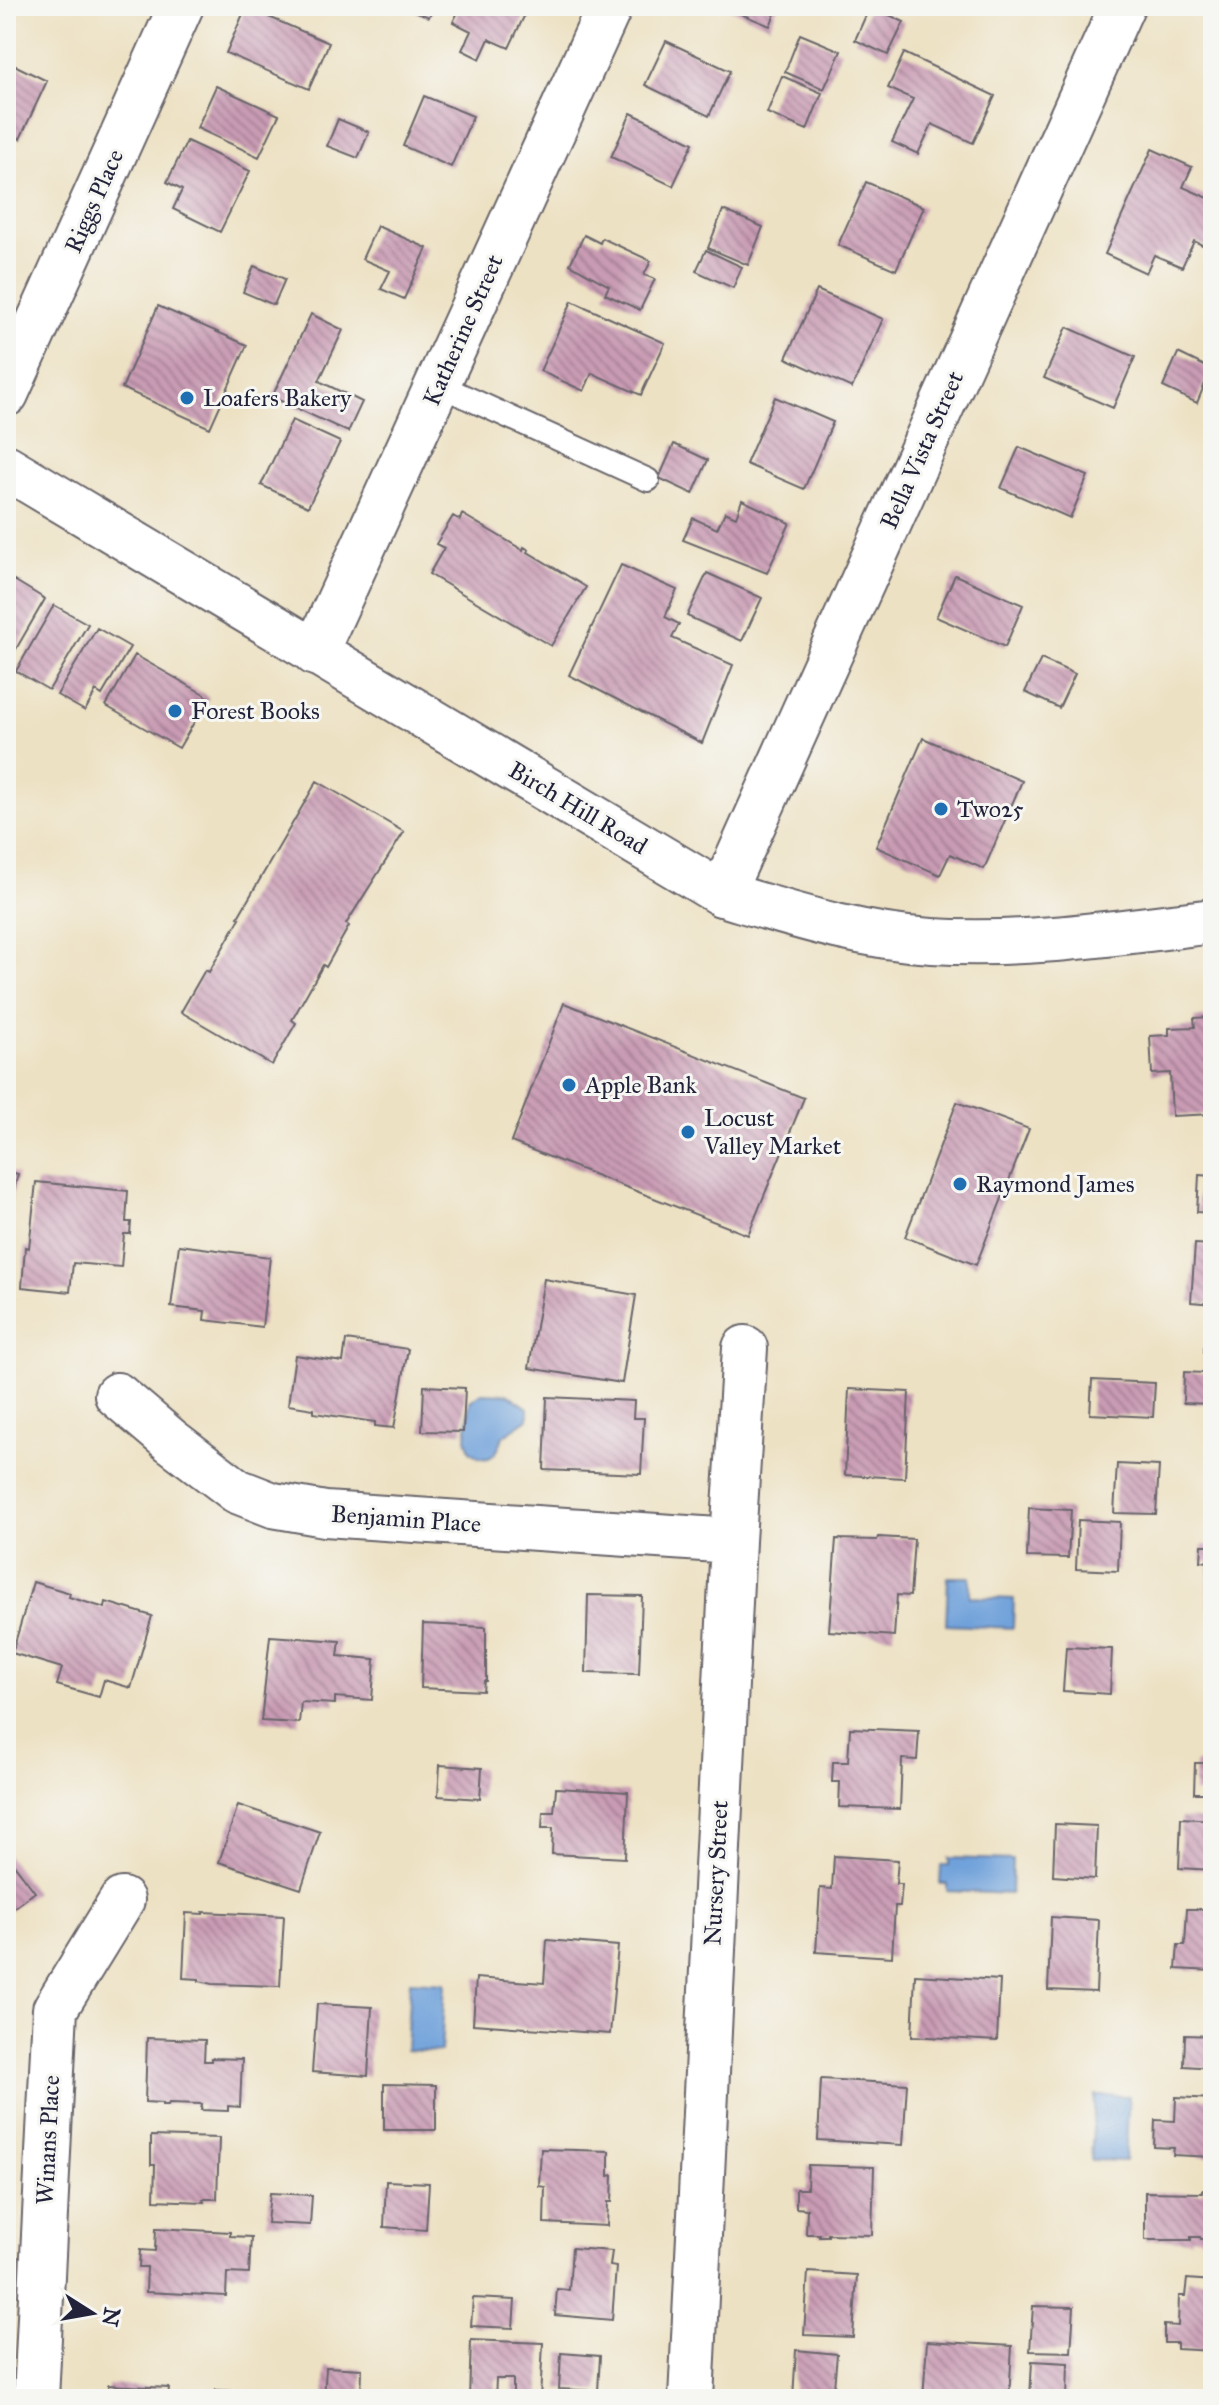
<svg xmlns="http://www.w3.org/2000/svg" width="1219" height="2405" font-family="'IM FELL Great Primer',serif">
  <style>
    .water { fill: #6fa1da; stroke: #48628a; stroke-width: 2 }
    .building { fill: url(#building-back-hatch) }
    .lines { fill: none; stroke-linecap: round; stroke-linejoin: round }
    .service-casing { stroke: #69656b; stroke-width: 26 }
    .minor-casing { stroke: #69656b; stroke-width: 48 }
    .tertiary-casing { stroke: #69656b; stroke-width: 48 }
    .service { stroke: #fff; stroke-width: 22 }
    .minor { stroke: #fff; stroke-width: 44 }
    .tertiary { stroke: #fff; stroke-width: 44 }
    .poi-dot { fill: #1f6fb2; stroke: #f6f6f2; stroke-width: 3 }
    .labels { text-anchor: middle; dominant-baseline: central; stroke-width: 6; stroke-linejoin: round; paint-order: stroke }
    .street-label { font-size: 24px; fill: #22223b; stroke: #f6f6f2 }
    .poi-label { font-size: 24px; fill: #22223b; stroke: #f6f6f2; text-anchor: start }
  </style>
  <defs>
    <pattern id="building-back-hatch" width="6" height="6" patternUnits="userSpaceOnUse" patternTransform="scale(2)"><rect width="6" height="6" fill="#c99bb4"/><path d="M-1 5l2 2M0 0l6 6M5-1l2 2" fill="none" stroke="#a37e94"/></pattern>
  </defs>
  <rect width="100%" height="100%" fill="#f6f6f2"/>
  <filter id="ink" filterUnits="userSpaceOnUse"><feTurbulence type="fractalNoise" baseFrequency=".0125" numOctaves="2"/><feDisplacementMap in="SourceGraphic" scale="16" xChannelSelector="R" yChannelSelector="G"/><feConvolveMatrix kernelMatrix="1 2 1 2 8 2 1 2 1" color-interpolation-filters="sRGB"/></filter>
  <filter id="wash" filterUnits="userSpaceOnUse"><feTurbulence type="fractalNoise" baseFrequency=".006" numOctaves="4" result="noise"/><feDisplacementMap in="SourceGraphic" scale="32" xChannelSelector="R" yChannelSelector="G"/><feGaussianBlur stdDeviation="1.8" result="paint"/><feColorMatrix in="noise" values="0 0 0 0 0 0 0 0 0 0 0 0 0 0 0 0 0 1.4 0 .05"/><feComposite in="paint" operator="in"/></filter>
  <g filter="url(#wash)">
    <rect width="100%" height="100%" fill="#ede1c3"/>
    <path class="water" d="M482 1393 508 1394 528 1408V1419L503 1436C498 1455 488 1467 470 1451L466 1438 470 1401Z
      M948 1577H970V1597L1014 1599 1013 1628 946 1625Z
      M949 1858 1012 1860 1011 1894 947 1891V1884H940L941 1865H949Z
      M410 1981 445 1983 441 2052 406 2050Z
      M1095 2095 1129 2096 1125 2161 1091 2160Z"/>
    <g id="blocks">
      <path class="building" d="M403 6H434L429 17Z
        M461 6H529L509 48 489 39 480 59 462 50 471 31 453 22Z
        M722 6H778L770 26Z
        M870 6 904 22 888 55 855 40Z
        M246 7 329 43 309 89 226 53Z
        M800 34 841 51 824 89 785 72Z
        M666 41 730 71 709 116 645 85Z
        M904 53 995 96 973 143 932 124 918 154 892 142 913 99 888 88Z
        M6 61 47 81 20 139 6 132Z
        M782 76 822 93 807 130 767 113Z
        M216 86 279 115 259 157 197 128Z
        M424 96 473 116 451 167 403 146Z
        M631 113 693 143 673 186 611 157Z
        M338 119 369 132 358 158 327 146Z
        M187 141 250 171 220 232 173 209 182 190 167 182Z
        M1152 149 1192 167 1183 187 1213 200V250L1194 241 1182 267 1154 255 1146 273 1105 254Z
        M866 182 924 207 896 270 838 245Z
        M723 210 763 227 748 265 708 248Z
        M377 226 427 248 404 299 381 289 390 271 362 259Z
        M584 235 600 243 602 238 651 261 644 275 655 279 640 310 605 294 609 286 570 264Z
        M706 250 742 267 733 288 696 271Z
        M254 266 285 279 274 305 243 292Z
        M817 290 883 319 852 388 786 358Z
        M572 301 665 343 641 395 592 373 584 391 540 371Z
        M158 306 247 345 210 428 122 388Z
        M311 314 343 330 319 381 362 402 348 432 272 397Z
        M1067 327 1135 357 1113 408 1044 378Z
        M1178 353 1211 369 1197 403 1163 387Z
        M775 397 833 422 804 489 746 464Z
        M292 420 340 442 308 507 261 485Z
        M674 444 708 460 693 494 659 478Z
        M1019 447 1088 476 1070 518 1001 488Z
        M742 500 790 523 767 573 683 540 693 518 717 529 725 512 736 517Z
        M462 514 523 550 524 547 529 550 528 552 586 587 551 646 429 574 444 548 436 544 453 516 460 520Z
        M621 565 677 590 665 617 679 624 672 638 733 665 702 743 569 675Z
        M707 573 762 598 742 641 687 616Z
        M955 575 1023 605 1005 647 936 617Z
        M14 580 45 599 12 656 6 653V594Z
        M54 605 88 624 49 690 16 671Z
        M97 628 130 647 102 695 96 691 85 711 57 695Z
        M135 655 209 697 179 748 106 706Z
        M1041 659 1075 674 1059 708 1025 692Z
        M923 738 1022 781 984 869 950 854 940 875 876 847Z
        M317 781 404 832 346 924 349 926 326 967 323 965 292 1020 296 1023 272 1065 181 1012 205 970 209 972 240 918 238 917Z
        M564 1003 804 1098 748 1235 511 1142Z
        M1211 1017 1213 1030V1114L1172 1116 1170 1073 1152 1074 1150 1036 1169 1035V1028L1195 1027 1194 1018Z
        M957 1102 1029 1129 976 1265 905 1237Z
        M6 1171 18 1174 11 1201 6 1199Z
        M1199 1175 1213 1176V1213L1197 1212Z
        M36 1182 128 1191 126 1222H131L130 1234H124L121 1267 73 1263 70 1292 22 1287 25 1247 29 1248Z
        M1195 1244 1213 1245V1304L1191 1302Z
        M179 1245 270 1257 262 1327 204 1320 205 1311 171 1307Z
        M544 1279 636 1295 622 1383 529 1368Z
        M346 1340 408 1349 394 1428 375 1426V1422L314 1413V1409L288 1405 295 1355 343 1362Z
        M1204 1347H1213V1404L1183 1403 1184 1372 1204 1373Z
        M1092 1380 1155 1383 1153 1417 1090 1414Z
        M424 1386 465 1388 463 1432 422 1431Z
        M849 1389 909 1392 905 1478 845 1475Z
        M547 1397 634 1401 633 1418H644L641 1474 544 1470Z
        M1117 1464 1159 1466 1156 1514 1114 1513Z
        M1029 1508 1071 1510 1068 1558 1027 1557Z
        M1078 1520 1120 1522 1118 1571 1076 1569Z
        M878 1537 914 1539 910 1596 897 1595 894 1636 829 1631 836 1539 877 1540Z
        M1210 1537H1213V1607L1207 1606 1209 1562 1201 1561 1202 1545H1210Z
        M33 1582 70 1593 69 1597 105 1608 106 1602 152 1616 131 1688 104 1680 99 1697 57 1685 62 1668 12 1653Z
        M588 1595 642 1596 639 1674 586 1673Z
        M423 1624 486 1627V1681H484L483 1691 421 1688Z
        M270 1636 340 1641 338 1656 375 1659 372 1700 335 1697V1704L301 1702 299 1723 261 1721Z
        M1066 1647 1112 1649 1110 1694 1063 1691Z
        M850 1728 919 1731 917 1760 902 1759 900 1809 839 1807 840 1782H832L833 1762H848Z
        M1195 1763H1213V1793H1194Z
        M440 1765 482 1768 480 1799 438 1796Z
        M556 1788 628 1792 625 1858 552 1854 553 1828H542L543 1812H554Z
        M238 1805 320 1832 301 1889 219 1862Z
        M1181 1818 1213 1820V1870L1179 1868Z
        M1055 1824 1097 1826 1095 1879 1053 1876Z
        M6 1854 35 1892 6 1914Z
        M834 1856 898 1860 896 1884H902L900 1906H895L892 1957 816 1952 820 1888 832 1889Z
        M1187 1909H1213V1971L1176 1969 1178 1945H1185Z
        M203 1912 284 1916 280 1986 213 1984 199 1981V1979L183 1978 186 1913 203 1914Z
        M1051 1917 1099 1920 1096 1992 1048 1990Z
        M547 1940 618 1946 610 2034 473 2024 476 1978 544 1983Z
        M915 1975 1000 1980 997 2041 912 2036Z
        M317 2004 372 2007 368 2076 312 2072Z
        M1185 2035 1213 2036V2068L1184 2066Z
        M147 2038 205 2040 204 2061H211V2058L242 2059 240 2107 228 2106V2111L201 2110 202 2104 169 2103 168 2105H162V2103L145 2102Z
        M821 2079 907 2084 903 2145 818 2140Z
        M384 2084 436 2085V2130H384Z
        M1176 2097 1213 2099V2157L1173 2155 1174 2148 1154 2147 1155 2120 1175 2121Z
        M151 2136 219 2138 217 2199H203L204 2202 154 2200 155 2165H151Z
        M541 2149 609 2151V2176L613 2175 612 2202H608L607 2226 544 2223 545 2187 539 2186Z
        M808 2165 874 2167 872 2235 828 2234V2236H819L820 2234H806L807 2209 796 2208V2189H807Z
        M386 2181 429 2183 426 2230 384 2227Z
        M1202 2190H1213V2239H1201L1200 2237H1191V2240H1145V2192L1202 2193Z
        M270 2193 312 2195 310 2225 267 2223Z
        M156 2228 230 2232V2236L251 2237 249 2274 227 2273 226 2296 146 2292 147 2267H139L140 2250 155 2251Z
        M572 2248 612 2251 610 2266 616 2267 612 2320 555 2315 557 2289 569 2290Z
        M808 2272 857 2275 853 2337 804 2335Z
        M1187 2279 1213 2281V2351L1177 2349V2343H1164V2325L1178 2326 1179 2296H1185Z
        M473 2298 515 2300 513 2328 471 2326Z
        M1033 2306 1074 2307 1071 2352 1030 2351Z
        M471 2340 543 2343 540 2399 513 2398V2379H496L495 2399H469Z
        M927 2341 1012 2346 1009 2399H923Z
        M796 2350 837 2354 833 2399 793 2398Z
        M561 2353 600 2356 598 2391 559 2389Z
        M1032 2361 1068 2363 1067 2399H1030Z
        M326 2367 362 2369 361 2399H324Z
        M108 2385 169 2388 168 2399H108Z
        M216 2390 255 2392 254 2399H215Z"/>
    </g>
  </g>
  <g filter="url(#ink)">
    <use href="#blocks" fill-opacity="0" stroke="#69656b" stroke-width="2"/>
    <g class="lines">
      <defs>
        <path id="service" d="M439 385 648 480"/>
        <path id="minor" d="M6 394 181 6
          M315 653 610 6
          M722 894 1122 6
          M117 1395 170 1440 237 1491 273 1505 325 1514 733 1541
          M36 2399 55 2009 122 1900
          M691 2399 733 1541 745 1348"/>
        <path id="tertiary" d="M6 467 722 894C790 914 861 937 932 941 1026 947 1120 932 1213 921"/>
      </defs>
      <use href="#service" class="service-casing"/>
      <use href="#minor" class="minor-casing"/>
      <use href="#tertiary" class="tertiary-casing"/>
      <use href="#service" class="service"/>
      <use href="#minor" class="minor"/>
      <use href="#tertiary" class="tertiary"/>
    </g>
  </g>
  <g class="poi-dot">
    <circle cx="187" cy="398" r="8"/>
    <circle cx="175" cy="711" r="8"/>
    <circle cx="941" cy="809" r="8"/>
    <circle cx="569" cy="1085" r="8"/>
    <circle cx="688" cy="1132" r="8"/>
    <circle cx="960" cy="1184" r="8"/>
  </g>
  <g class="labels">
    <g class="street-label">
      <text transform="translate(94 201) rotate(-66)">Riggs Place</text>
      <text transform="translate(463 330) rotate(-66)">Katherine Street</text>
      <text transform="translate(922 450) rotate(-66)">Bella Vista Street</text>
      <text transform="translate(578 808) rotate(31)">Birch Hill Road</text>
      <text transform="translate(406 1519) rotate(4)">Benjamin Place</text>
      <text transform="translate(716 1873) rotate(-87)">Nursery Street</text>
      <text transform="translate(48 2140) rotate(-87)">Winans Place</text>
    </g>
    <g class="poi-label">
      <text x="203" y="398">Loafers Bakery</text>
      <text x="191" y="711">Forest Books</text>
      <text x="957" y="809">Two25</text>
      <text x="585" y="1085">Apple Bank</text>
      <text x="704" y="1118">Locust<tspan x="704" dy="28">Valley Market</tspan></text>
      <text x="976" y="1184">Raymond James</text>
    </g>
  </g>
  <rect width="1219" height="2405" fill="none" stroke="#f6f6f2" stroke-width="32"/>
  <g transform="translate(92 2313) rotate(101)" stroke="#f6f6f2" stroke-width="6" paint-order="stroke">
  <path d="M0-6L14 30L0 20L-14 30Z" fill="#22223b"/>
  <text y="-12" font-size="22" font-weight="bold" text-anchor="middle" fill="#22223b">N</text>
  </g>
</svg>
